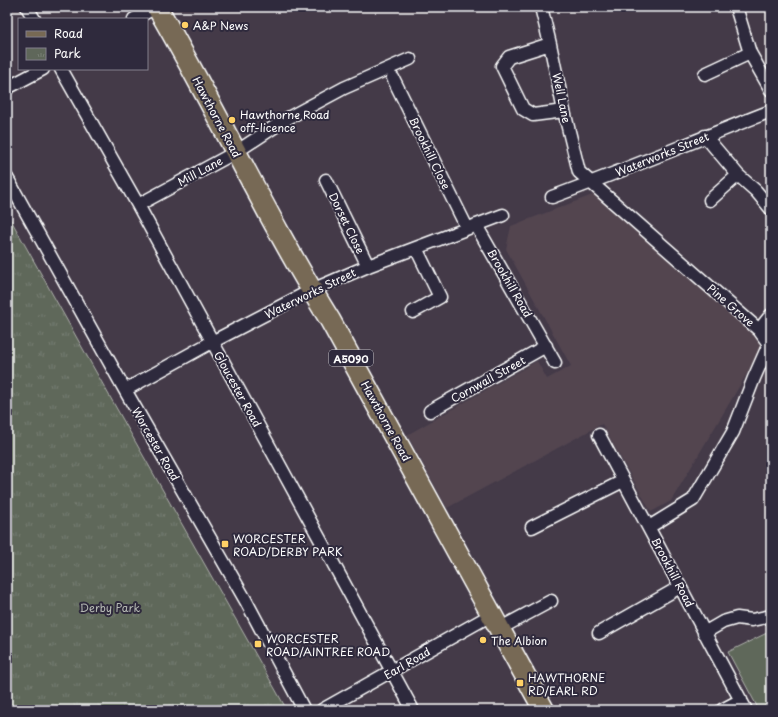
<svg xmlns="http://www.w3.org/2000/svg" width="778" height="717" font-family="'Playpen Sans',sans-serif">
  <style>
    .built { fill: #524550 }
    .green { fill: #5f675a; stroke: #afb3ac }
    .park { fill: url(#park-tufts); stroke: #afb3ac }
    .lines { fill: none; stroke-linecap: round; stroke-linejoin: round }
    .street-casing { stroke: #fff; stroke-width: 15 }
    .primary-casing { stroke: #fff; stroke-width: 23 }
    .street { stroke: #2f2a3d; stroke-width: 12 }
    .primary { stroke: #776954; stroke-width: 20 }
    .poi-dot { fill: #ffd166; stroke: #2f2a3d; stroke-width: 1.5 }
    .labels { text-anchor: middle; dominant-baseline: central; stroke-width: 4; stroke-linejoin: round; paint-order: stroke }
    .shield { fill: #2f2a3d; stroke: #c1bfc5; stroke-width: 1 }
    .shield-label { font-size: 10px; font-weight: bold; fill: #fff }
    .poi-label { font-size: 11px; fill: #fff; stroke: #2f2a3d; text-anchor: start }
    .street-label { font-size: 11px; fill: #fff; stroke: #2f2a3d }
    .park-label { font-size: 11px; fill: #b7bbb5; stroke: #2f2a3d }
  </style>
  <defs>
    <pattern id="park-tufts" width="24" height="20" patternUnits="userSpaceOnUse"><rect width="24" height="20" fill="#5f675a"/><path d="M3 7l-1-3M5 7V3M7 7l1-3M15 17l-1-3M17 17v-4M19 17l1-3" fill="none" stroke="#777e73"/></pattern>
  </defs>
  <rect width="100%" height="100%" fill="#443a48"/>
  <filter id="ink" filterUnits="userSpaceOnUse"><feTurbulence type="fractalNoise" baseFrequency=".025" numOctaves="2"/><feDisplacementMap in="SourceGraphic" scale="8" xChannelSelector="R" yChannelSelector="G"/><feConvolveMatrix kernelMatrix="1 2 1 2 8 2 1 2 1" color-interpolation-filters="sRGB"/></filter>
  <g filter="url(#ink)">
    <path class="built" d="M595 194 758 338 761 350 671 501 651 512 602 424 447 508 407 435 537 361 547 379 571 366 506 249 511 226Z"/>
    <path class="green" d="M771 631V710H759L728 652Z"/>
    <path class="park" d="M7 213 92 365 287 710H7Z"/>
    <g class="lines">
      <defs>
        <path id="street" d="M27 7 34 19
          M541 7 550 44 564 111 579 172 759 330 769 344 754 378 733 432 693 500 649 527
          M736 7 750 53 771 90
          M134 19 156 7
          M550 44 509 57 502 66 523 109 533 115 564 111
          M61 69 138 205 413 710
          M705 74 750 53
          M393 78 467 228
          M7 88 43 69
          M705 136 738 175 756 191 771 209
          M7 178 125 390 246 601 304 710
          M326 180 368 266
          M552 197C626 170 698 139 771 111
          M710 200 738 175
          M138 205 236 152 288 118 344 88 410 59
          M476 225 555 363
          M413 312 440 297 416 248
          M759 330 771 315
          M125 390 212 342 312 290 368 266 503 215
          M430 411 546 346
          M599 435 746 710
          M532 527 623 481
          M499 629 551 601
          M599 633 680 587
          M704 633 723 622 737 618 752 620 771 616
          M322 710 491 615
          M722 710 741 700"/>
        <path id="primary" d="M157 7C217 110 267 219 330 320L544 710"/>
      </defs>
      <use href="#street" class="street-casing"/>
      <use href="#primary" class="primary-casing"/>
      <use href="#street" class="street"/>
      <use href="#primary" class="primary"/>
    </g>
  </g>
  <g class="poi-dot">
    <circle cx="185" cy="25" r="4"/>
    <circle cx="232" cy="120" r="4"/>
    <rect x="221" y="540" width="8" height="8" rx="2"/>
    <circle cx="483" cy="640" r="4"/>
    <rect x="254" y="640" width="8" height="8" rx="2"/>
    <rect x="516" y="679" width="8" height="8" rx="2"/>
  </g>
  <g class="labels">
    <rect class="shield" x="329" y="350" width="44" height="16" rx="3"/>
    <g class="shield-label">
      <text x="351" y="358">A5090</text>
    </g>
    <g class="poi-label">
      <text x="193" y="25">A&amp;P News</text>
      <text x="240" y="114">Hawthorne Road<tspan x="240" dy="13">off-licence</tspan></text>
      <text x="233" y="538">WORCESTER<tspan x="233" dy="13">ROAD/DERBY PARK</tspan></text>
      <text x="266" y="638">WORCESTER<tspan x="266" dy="13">ROAD/AINTREE ROAD</tspan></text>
      <text x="491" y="640">The Albion</text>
      <text x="528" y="677">HAWTHORNE<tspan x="528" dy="13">RD/EARL RD</tspan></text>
    </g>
    <g class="street-label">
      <text transform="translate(562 98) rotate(78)">Well Lane</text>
      <text transform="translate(217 117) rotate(62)">Hawthorne Road</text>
      <text transform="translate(430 153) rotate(64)">Brookhill Close</text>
      <text transform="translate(662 154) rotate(-22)">Waterworks Street</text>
      <text transform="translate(200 171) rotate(-28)">Mill Lane</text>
      <text transform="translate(347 223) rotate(64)">Dorset Close</text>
      <text transform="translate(510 283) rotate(60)">Brookhill Road</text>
      <text transform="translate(310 293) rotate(-26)">Waterworks Street</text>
      <text transform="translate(731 305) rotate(41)">Pine Grove</text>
      <text transform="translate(488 379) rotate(-29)">Cornwall Street</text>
      <text transform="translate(238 389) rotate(61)">Gloucester Road</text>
      <text transform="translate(386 421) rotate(61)">Hawthorne Road</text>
      <text transform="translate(156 444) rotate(60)">Worcester Road</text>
      <text transform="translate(673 572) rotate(62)">Brookhill Road</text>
      <text transform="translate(407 663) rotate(-30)">Earl Road</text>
    </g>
    <g class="park-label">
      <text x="110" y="607">Derby Park</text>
    </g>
  </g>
  <rect width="778" height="717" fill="none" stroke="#2f2a3d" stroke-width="24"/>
  <rect x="12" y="12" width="754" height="693" fill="none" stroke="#fff" stroke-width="1.5" filter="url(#ink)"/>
  <rect x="18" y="18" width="130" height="52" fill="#2f2a3d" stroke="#827f8b"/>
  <rect x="26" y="31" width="20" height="6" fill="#776954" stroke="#827f8b"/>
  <text x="54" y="38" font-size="12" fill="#ffffff">Road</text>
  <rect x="26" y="48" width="20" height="12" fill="url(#park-tufts)" stroke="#827f8b"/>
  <text x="54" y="58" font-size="12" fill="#ffffff">Park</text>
</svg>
